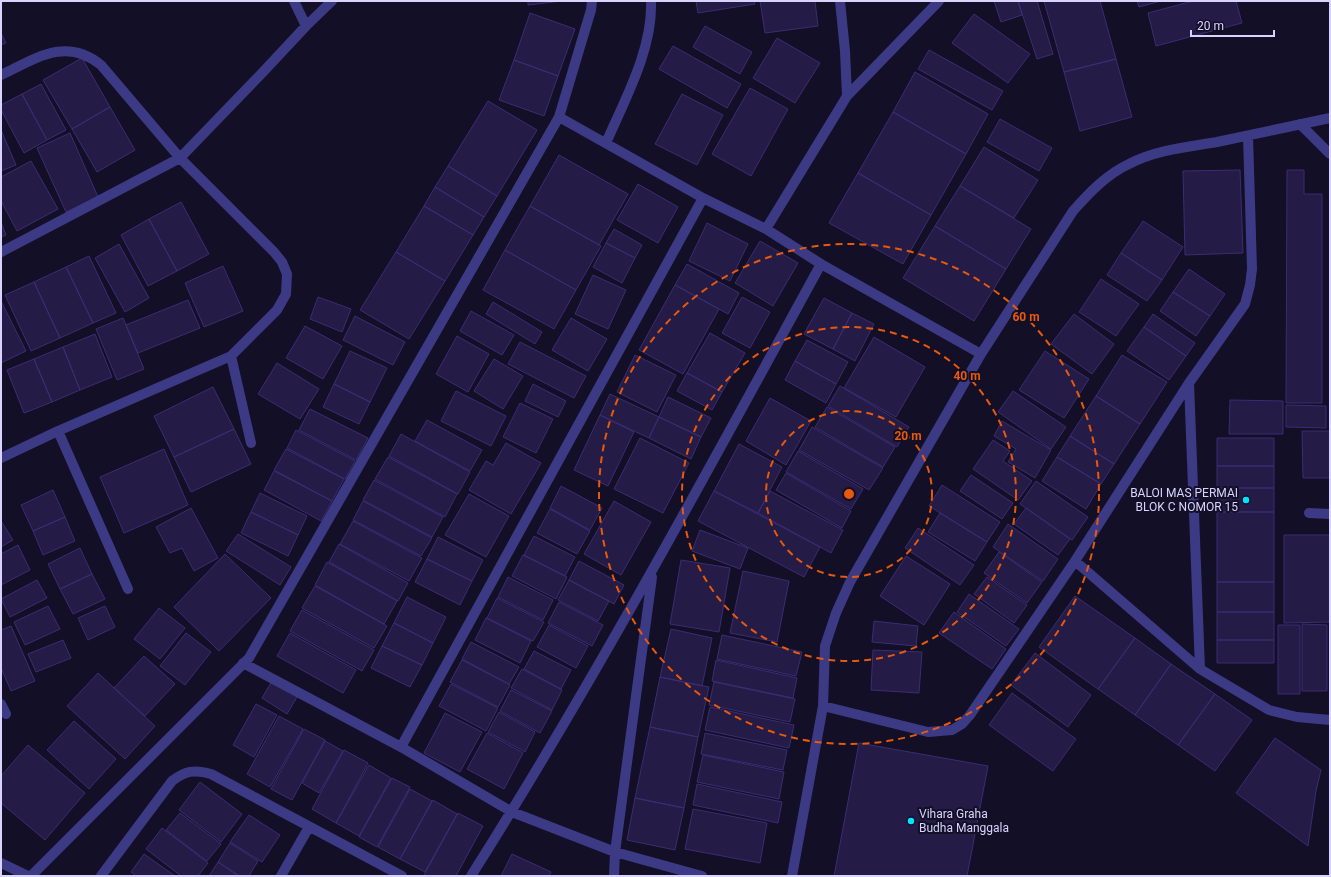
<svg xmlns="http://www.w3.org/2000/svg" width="1331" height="877" font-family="Roboto,sans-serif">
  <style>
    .building { fill: #241b47; stroke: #3b2d73 }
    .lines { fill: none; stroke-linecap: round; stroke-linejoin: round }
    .street { stroke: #3d3a85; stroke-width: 10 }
    .ring { fill: none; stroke: #e8590c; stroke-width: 2; stroke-dasharray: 7 5 }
    .poi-dot { fill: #00e5ff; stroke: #130f26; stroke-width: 1.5 }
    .labels { text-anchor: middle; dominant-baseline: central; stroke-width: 4; stroke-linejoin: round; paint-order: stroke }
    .poi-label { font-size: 12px; fill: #d9d4ff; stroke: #130f26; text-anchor: end }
    .centre { fill: #e8590c; stroke: #130f26; stroke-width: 2 }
    .ring-label { font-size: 12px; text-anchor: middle; font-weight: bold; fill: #e8590c; stroke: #130f26; stroke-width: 4; stroke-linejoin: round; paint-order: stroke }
  </style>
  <rect width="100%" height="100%" fill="#130f26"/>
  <path class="building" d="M528 1H562L528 5Z
    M696 1H754L755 4 698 13Z
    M760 1H815L818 26 765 33Z
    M994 1H1018L1022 15 1001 22Z
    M1018 1H1037L1053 54 1037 59Z
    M1044 1H1100L1116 59 1064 72Z
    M1137 1H1161L1139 7Z
    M1193 1H1236L1242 23 1156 46 1148 13Z
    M530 13 575 29 558 76 514 60Z
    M974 14 1030 54 1008 83 952 43Z
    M705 26 752 52 740 74 693 47Z
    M1 33 6 43 1 45Z
    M777 38 820 63 795 103 753 78Z
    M673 46 741 84 727 108 659 69Z
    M929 50 1003 91 992 110 918 69Z
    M82 58 110 107 72 129 43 80Z
    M1116 59 1132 117 1080 131 1064 72Z
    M514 60 558 76 544 116 499 100Z
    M915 72 988 114 966 154 893 112Z
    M41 84 66 130 47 140 22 94Z
    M750 88 788 109 751 176 712 154Z
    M22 94 47 140 24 153 1 110V105Z
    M682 94 723 115 697 165 655 144Z
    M488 101 537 130 497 196 448 166Z
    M110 107 135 150 97 172 72 129Z
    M893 112 966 154 931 215 858 173Z
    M1000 119 1052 148 1039 171 987 142Z
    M1 130 16 165 1 171Z
    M70 133 98 197 66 212 37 148Z
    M984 147 1038 180 1014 218 960 186Z
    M559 155 628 194 599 245 530 206Z
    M31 161 58 209 17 231 1 201V177Z
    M448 166 497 196 484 217 435 187Z
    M1240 170 1243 253 1185 255 1183 171Z
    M1287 170H1304V194H1322V403H1286Z
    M858 173 931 215 903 264 829 223Z
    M638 184 678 207 658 243 617 220Z
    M960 186 1031 229 1006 269 935 226Z
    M435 187 484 217 473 235 424 206Z
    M181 202 209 254 177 271 149 219Z
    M424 206 473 235 445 281 396 252Z
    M530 206 601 246 576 290 505 250Z
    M149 219 177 271 148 286 121 235Z
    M1143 221 1183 247 1162 280 1121 253Z
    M1 222 6 235 1 237Z
    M707 223 748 244 730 281 689 261Z
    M935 226 1006 269 974 321 903 278Z
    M614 229 642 245 635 258 606 243Z
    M760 241 798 263 773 306 735 283Z
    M606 243 635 258 622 283 593 267Z
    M119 244 149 298 125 312 95 258Z
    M505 250 576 290 554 329 483 290Z
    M396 252 445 281 409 339 360 310Z
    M1121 253 1162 280 1147 301 1107 275Z
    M89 256 116 313 93 323 66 267Z
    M687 264 739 293 728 314 675 285Z
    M223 266 243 311 204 327 185 283Z
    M66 267 93 323 60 338 34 282Z
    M1189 269 1225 294 1210 316 1173 292Z
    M593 275 626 290 608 329 575 314Z
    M1101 279 1139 304 1116 336 1079 312Z
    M34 282 60 338 31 351 5 295Z
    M675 285 719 309 683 374 639 350Z
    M1173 292 1210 316 1196 336 1160 311Z
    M318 297 351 309 342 332 310 319Z
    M742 297 770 312 750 348 722 333Z
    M824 298 852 313 833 349 804 334Z
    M188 300 200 328 138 353 126 325Z
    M1 301 26 351 1 363Z
    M493 302 542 332 535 344 486 314Z
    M471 311 514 335 502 355 460 331Z
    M852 313 874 324 855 361 833 349Z
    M1074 314 1114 344 1092 374 1051 344Z
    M1153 314 1195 343 1186 356 1144 327Z
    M355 316 405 342 393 365 343 340Z
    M123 318 144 369 117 380 96 329Z
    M571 318 607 339 588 371 552 350Z
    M305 326 342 346 323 379 286 358Z
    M1144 327 1186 356 1169 380 1127 351Z
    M710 333 745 353 722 392 687 373Z
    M95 334 112 377 80 390 63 347Z
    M457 336 489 354 468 392 436 374Z
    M874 337 925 367 896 417 844 388Z
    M807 340 848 362 836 384 795 361Z
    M520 342 586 376 574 398 508 364Z
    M63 347 80 390 52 402 34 359Z
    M350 351 387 368 370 402 334 384Z
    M1045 351 1089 379 1064 418 1019 390Z
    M635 355 676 375 657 412 617 392Z
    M1122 355 1167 382 1140 424 1096 396Z
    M34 359 52 402 24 413 7 370Z
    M494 359 523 376 503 409 474 391Z
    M795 361 836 384 826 403 785 380Z
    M277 363 319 389 300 419 258 394Z
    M687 373 722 392 712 410 677 391Z
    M334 384 370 402 359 424 323 407Z
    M533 384 566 401 558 417 525 401Z
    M840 386 909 427 897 447 828 406Z
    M213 387 234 429 174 457 154 416Z
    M456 391 506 416 491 446 441 421Z
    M1013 391 1066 427 1051 449 998 412Z
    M610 394 659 417 649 438 600 415Z
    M1096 396 1140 424 1114 464 1070 436Z
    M668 397 711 418 701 437 659 417Z
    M770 398 811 421 786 465 746 441Z
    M1230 400 1283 401V434H1229Z
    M520 403 553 419 536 453 503 437Z
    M1286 405 1326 406V428L1286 427Z
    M827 407 895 447 883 467 815 427Z
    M310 409 368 438 356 460 299 430Z
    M600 415 634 432 608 486 574 470Z
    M659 417 701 437 691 459 649 438Z
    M427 420 482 450 470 471 415 441Z
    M1002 421 1051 450 1035 478 1008 462 1016 449 994 436Z
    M812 427 883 468 869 490 799 450Z
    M234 429 251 464 191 492 174 457Z
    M296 430 355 461 345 479 287 448Z
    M1302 431H1330V478H1303Z
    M401 434 470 472 458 494 389 456Z
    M1070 436 1114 464 1101 484 1057 457Z
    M640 438 689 463 663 513 614 489Z
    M1217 438H1274V466H1217Z
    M993 440 1010 451 1003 461 1032 481 1018 500 973 469Z
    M506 443 541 463 511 514 469 490 486 461 493 465Z
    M739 444 782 467 758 513 714 491Z
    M164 449 188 505 124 533 100 477Z
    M286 449 344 479 332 501 274 470Z
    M798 451 863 489 851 509 786 472Z
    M388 457 457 494 445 517 375 479Z
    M1057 457 1101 484 1086 509 1042 481Z
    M1217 466H1274V488H1217Z
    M274 471 332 501 321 521 264 490Z
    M786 473 851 511 842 528 776 490Z
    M971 475 1013 503 1002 519 960 491Z
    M374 480 443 517 432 537 363 500Z
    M1036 481 1088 517 1072 540 1020 504Z
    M942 485 1000 522 987 542 929 506Z
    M561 486 602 508 590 530 550 508Z
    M1217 488H1274V512H1217Z
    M53 490 65 517 33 531 21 505Z
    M714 491 820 547 804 577 698 521Z
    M770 491 843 530 831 553 758 513Z
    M260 493 307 516 298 535 251 512Z
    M469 494 509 516 486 557 445 535Z
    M363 501 432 538 421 556 353 520Z
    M614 501 651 522 621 575 584 554Z
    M191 508 218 558 194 571 182 548 170 553 156 527Z
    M1026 508 1070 539 1058 555 1014 524Z
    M550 509 590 531 577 554 537 533Z
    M251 512 298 535 288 556 241 533Z
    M1217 512H1274V582H1217Z
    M940 513 987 542 975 561 928 532Z
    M65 517 75 541 43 555 33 531Z
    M1 521 13 540 1 547Z
    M353 521 422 558 409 581 340 544Z
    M1008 524 1058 559 1043 581 993 547Z
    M918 528 974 565 960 585 905 548Z
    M700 530 748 548 740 569 692 551Z
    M238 534 291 567 280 585 226 551Z
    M1284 535H1330V622L1284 623Z
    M534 536 575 557 565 576 524 555Z
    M438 537 483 560 472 581 427 559Z
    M339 544 408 583 398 601 329 562Z
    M18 545 30 570 1 585V554Z
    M80 548 92 574 60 589 48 564Z
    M999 552 1042 582 1027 603 984 573Z
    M225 554 271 598 219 651 174 607Z
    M523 555 567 577 556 599 512 576Z
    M906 556 950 584 924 625 880 596Z
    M427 559 472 581 460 605 415 582Z
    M681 560 730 568 719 632 670 624Z
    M579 561 624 585 614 604 569 580Z
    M327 562 397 601 384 624 315 585Z
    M743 571 789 581 777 642 730 633Z
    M92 574 105 599 73 614 60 589Z
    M508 577 553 600 543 620 498 597Z
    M987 577 1027 605 1014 623 974 594Z
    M37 580 47 598 10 617 1 599Z
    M569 580 609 601 598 621 558 600Z
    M1217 582H1274V612H1217Z
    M315 586 387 626 374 648 302 608Z
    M969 594 1019 629 1006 646 957 612Z
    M1075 596 1135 638 1098 689 1039 647Z
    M407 597 446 617 433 643 394 623Z
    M497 598 544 622 533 641 487 618Z
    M559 602 603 625 592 646 548 623Z
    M48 606 60 629 25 645 14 622Z
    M105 606 115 627 88 640 78 618Z
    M159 608 185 628 160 659 134 639Z
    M302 610 374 650 362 671 290 631Z
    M954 612 1006 649 992 669 939 633Z
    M1217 612H1274V640H1217Z
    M486 618 531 641 520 663 475 640Z
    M874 621 918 626 916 646 872 642Z
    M394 623 433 643 422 665 382 646Z
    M1302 624 1327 625V691H1302Z
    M549 625 588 646 576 668 537 647Z
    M1278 625H1300V694H1278Z
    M11 626 35 681 11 691 1 668V630Z
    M671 629 712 638 702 686 660 677Z
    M186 633 211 652 185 685 160 666Z
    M290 633 356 670 343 693 277 656Z
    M722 635 802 652 796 676 717 659Z
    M1135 638 1171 664 1135 715 1098 689Z
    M63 640 71 658 36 672 28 654Z
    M1217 640H1274V663H1217Z
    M471 642 519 667 509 684 462 659Z
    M382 646 422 665 410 687 371 668Z
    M873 650 922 652 919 693 871 690Z
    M534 651 571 670 561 689 524 669Z
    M1035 653 1091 695 1068 727 1011 685Z
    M144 656 175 684 145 716 114 688Z
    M462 660 510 685 498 707 450 682Z
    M716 660 797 678 793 698 712 681Z
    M1171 664 1215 694 1178 745 1135 715Z
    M522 669 562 690 552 710 511 688Z
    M98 673 155 726 125 759 67 706Z
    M660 677 709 687 698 737 650 727Z
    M272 681 297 697 287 714 262 698Z
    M714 682 795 699 790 722 709 705Z
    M451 684 498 708 486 731 439 706Z
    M511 690 552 711 540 733 500 711Z
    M1012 693 1076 739 1053 771 989 725Z
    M1215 694 1252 720 1215 771 1178 745Z
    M256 704 277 715 254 757 233 745Z
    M710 707 794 725 789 748 705 730Z
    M499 712 535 732 525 752 488 732Z
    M445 713 482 732 460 772 424 753Z
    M279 716 303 729 270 787 247 774Z
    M74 721 116 759 89 789 47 750Z
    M650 727 698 737 684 808 635 798Z
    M304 729 325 740 292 800 271 789Z
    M487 733 523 753 504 789 467 769Z
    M705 733 787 750 783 770 701 754Z
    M1275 738 1321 770 1316 791 1308 846 1236 793Z
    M325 741 343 751 319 793 302 783Z
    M859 743 988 766 967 876H834Z
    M28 745 85 793 45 840 1 803V776Z
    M344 750 368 763 336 823 312 809Z
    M703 755 784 772 779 799 697 782Z
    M369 765 391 778 359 836 336 823Z
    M392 778 410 787 377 847 359 837Z
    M200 782 242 814 221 842 179 810Z
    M697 784 782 802 778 823 693 805Z
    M410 789 432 801 400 859 378 847Z
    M635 798 684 808 675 850 627 840Z
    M433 800 457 814 425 872 400 859Z
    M693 809 767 823 760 863 685 849Z
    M180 813 221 844 207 861 166 830Z
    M458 813 483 826 456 876H426L424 875Z
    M249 815 280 835 262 862 230 842Z
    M162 828 208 863 198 876H181L146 849Z
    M230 843 258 861 249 876H240L218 862Z
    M144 854 175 876H136L131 872Z
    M512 854 551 872 549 876H501Z
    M218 862 238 876H209Z"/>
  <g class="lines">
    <path class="street" d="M294 1 306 26
      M1 75C35 59 66 36 101 65L180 158 274 252 282 262 287 274 286 294 277 310 231 356 58 431 1 458
      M847 96 939 1
      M559 117 703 198 766 229 821 264 981 354
      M1300 124 1330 154
      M606 143C625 99 653 49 651 1
      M766 229 847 96 845 51 840 1
      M1 252 180 158 263 72 306 26 332 1
      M231 356 251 443
      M1189 383 1200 669 1269 710 1297 717 1330 720
      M58 431 128 589
      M1309 513 1330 514
      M1075 561 1200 669
      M243 663 401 747 512 812 615 852 702 876
      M1 704 6 714
      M823 706 928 732 952 730 962 724 970 715 1075 561 1189 383 1245 304 1250 285 1252 269 1248 136
      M401 747 703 198
      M1 863 28 876
      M31 876 249 658 559 117 591 10 592 1
      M101 876 172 781C185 771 194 769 211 774L402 876
      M281 876 309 827
      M471 876C597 677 708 470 821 264
      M614 876 615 852 652 577
      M792 876 823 706 825 646 836 613 850 582 981 354 1073 211C1089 193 1107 174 1129 164 1156 150 1187 147 1217 142 1255 134 1292 126 1330 118"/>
  </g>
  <g class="ring">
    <circle cx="849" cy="494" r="83"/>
    <circle cx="849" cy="494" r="167"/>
    <circle cx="849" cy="494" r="250"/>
  </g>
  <g class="poi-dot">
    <circle cx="1246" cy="500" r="4"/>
    <circle cx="911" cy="821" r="4"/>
  </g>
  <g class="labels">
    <g class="poi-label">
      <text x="1238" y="493">BALOI MAS PERMAI<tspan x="1238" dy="14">BLOK C NOMOR 15</tspan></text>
      <text x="919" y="814" text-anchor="start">Vihara Graha<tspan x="919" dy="14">Budha Manggala</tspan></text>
    </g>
  </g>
  <circle cx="849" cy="494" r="6" class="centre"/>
  <g class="ring-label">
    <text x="1026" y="321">60 m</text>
    <text x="967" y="380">40 m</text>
    <text x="908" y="440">20 m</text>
  </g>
  <rect width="1331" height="877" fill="none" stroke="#d9d4ff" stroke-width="4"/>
  <path d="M1191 30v6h83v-6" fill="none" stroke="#d9d4ff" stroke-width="2"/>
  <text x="1197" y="30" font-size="12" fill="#d9d4ff" stroke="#130f26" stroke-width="3" paint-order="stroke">20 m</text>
</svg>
